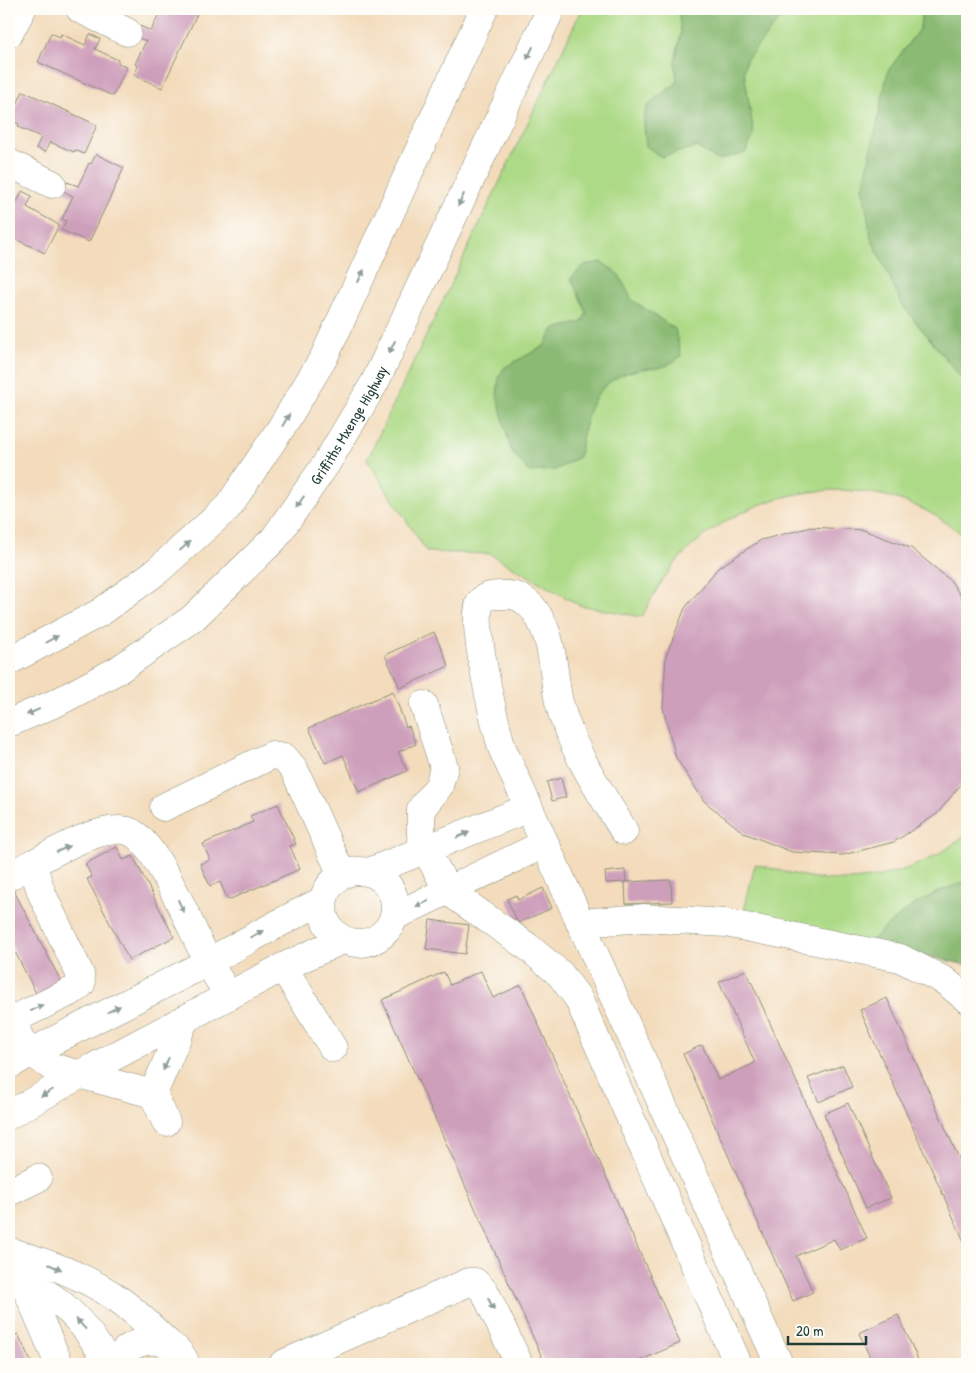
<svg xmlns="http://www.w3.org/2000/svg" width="976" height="1373" font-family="'Patrick Hand',sans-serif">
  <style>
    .green { fill: #adda86; stroke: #668c5d }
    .forest { fill: #8aba73; stroke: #547c54 }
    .building { fill: #ce9fbb }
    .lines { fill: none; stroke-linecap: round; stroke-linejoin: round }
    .minor-casing { stroke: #898c78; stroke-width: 29 }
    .minor { stroke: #fff; stroke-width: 28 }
    .oneway { fill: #8f9e9a }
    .labels { text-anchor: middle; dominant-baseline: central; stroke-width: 5; stroke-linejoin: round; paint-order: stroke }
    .street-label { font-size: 15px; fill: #1f3d34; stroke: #fdfcf7 }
  </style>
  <rect width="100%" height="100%" fill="#fdfcf7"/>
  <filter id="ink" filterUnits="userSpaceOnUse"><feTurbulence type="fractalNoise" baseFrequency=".02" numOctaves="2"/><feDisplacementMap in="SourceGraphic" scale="10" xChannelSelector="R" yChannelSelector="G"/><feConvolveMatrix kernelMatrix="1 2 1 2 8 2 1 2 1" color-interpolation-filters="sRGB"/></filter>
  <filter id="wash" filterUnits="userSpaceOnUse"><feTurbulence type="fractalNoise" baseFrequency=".0096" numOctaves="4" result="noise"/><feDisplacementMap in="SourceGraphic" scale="20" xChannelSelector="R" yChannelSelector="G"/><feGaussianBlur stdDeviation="1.12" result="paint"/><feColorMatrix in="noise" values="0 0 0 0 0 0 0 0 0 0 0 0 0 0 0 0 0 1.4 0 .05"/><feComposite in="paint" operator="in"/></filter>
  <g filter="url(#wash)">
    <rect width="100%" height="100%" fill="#f3dbbb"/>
    <path class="green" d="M582 9H922L920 28 888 71 903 306 967 385V539C889 468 768 478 692 546 670 565 655 591 642 617L579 605 490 554 427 552 367 460Z
      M967 833V884L963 883 870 943 744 911 755 864C777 870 799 876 822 879 872 885 930 867 967 833Z"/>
    <path class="forest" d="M678 9H782L783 16 746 60 744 71 754 135 745 153 718 160 696 147 661 157 646 146C641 105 644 106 677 83L675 61 681 33Z
      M922 9H967V385L903 306 871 238 863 188 888 71 920 28Z
      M602 262 619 275 632 300 675 329 681 356C659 373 660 365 637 370 590 381 586 416 579 457L555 470 529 472 511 451 497 395 499 376 505 367 544 346 554 329 582 322 587 313 571 278 584 265Z
      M963 883 967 884V965L870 943C891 918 930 891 963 883Z"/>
    <g id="blocks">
      <path class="building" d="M161 9H186L197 14 162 88 134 75 138 66 135 64 146 41 136 37 140 26 151 31Z
        M51 33 60 37 61 34 85 45 90 34 100 39 95 49 118 60V63L127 67 113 96 38 62Z
        M23 91 97 125 84 154 75 150 74 152 50 142 45 152 36 148 41 137 18 127 19 124 10 120Z
        M96 154 124 168 89 242 61 230 66 221 62 219 73 196 63 191 67 182 78 186 89 163 91 164Z
        M22 191 32 196 27 207 59 225 45 253 9 236V198L17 202Z
        M811 527 863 530 911 548 951 581 967 606V777L937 814 894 842 843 855 792 852 744 833 704 801 676 758 663 708 666 656 685 608 718 568 761 540Z
        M434 632 449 666 400 688 385 655Z
        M393 691 406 727 409 726 416 744 398 752 407 771 359 792 343 755 325 763 309 728Z
        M561 778 566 797 552 801 547 782Z
        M278 804 296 844 290 846 300 869 228 900 220 882 210 886 200 864 210 860 203 844 253 822 250 816Z
        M117 847 123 860 133 856 174 937 129 960 87 879 92 877 85 864Z
        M625 870 626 882 606 883 605 872Z
        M671 880 672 902 626 904 625 882Z
        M11 885 64 987 39 999 9 940V886Z
        M543 888 552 908 518 923 507 899 516 895 518 900Z
        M430 920 469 925 465 954 426 949Z
        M746 970 867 1238 840 1250 834 1239 796 1256 813 1292 793 1301 683 1054 702 1045 718 1080 755 1063 719 982Z
        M481 971 493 998 521 985 680 1343 632 1364H545L382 1000 444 972 450 985Z
        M887 998 967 1176V1248L860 1010Z
        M843 1065 852 1087 819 1102 808 1078Z
        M848 1103 891 1198 866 1208 824 1114Z
        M898 1315 920 1364H873L859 1333Z
        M18 1334 32 1364H9V1338Z"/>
    </g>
  </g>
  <g filter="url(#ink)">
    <use href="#blocks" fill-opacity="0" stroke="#898c78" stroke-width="1"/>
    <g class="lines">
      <defs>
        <g id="minor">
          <path d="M80 9 127 32"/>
          <path d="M9 33 22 9"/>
          <path d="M9 163 52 184"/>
          <path d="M9 661 101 612 157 571 228 507 281 428 324 357 484 9"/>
          <path d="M424 705 444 767 439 786 421 809V834L426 850 448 891 528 947 560 974 578 998 738 1364"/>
          <path id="s1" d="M9 723 58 702 118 670 192 619 274 539 326 464 375 382 551 9"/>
          <path d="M164 807 272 755 284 757 294 769 342 875"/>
          <path d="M624 831C599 790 571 749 559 702 553 676 554 645 541 621 535 608 522 594 507 595 499 595 488 594 482 600 467 612 496 727 502 748L779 1364"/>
          <circle cx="359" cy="907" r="36"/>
          <path d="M369 872 529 808"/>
          <path d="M9 876 32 864"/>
          <path d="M395 916 544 844"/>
          <path d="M580 923 644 918 726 923 900 958 945 981 967 999"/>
          <path d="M283 967 333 1048"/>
          <path d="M185 1019 153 1094 52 1067 31 1052 21 1041 12 1020 74 990 81 984 80 974 42 894 32 864C55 852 102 824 128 831 156 839 193 933 207 960 214 973 222 984 229 996"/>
          <path d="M9 1065C74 1028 142 997 208 962 247 941 283 920 322 901"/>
          <path d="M153 1094 166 1122"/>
          <path d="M9 1115 81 1074 283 967 342 940"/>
          <path d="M9 1192 38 1178"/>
          <path d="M9 1251C47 1263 85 1276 118 1299 137 1312 153 1330 170 1345"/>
          <path d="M9 1279C55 1288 87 1324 108 1364"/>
          <path d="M24 1283 59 1364"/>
          <path d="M115 1364C129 1335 173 1331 186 1364"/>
          <path d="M283 1364 469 1282H475L485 1292 519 1364"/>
        </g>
      </defs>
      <use href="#minor" class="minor-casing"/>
      <use href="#minor" class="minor"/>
    </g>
    <defs><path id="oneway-solid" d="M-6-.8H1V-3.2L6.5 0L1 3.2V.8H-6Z" transform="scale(1.25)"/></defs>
    <g class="oneway">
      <use href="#oneway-solid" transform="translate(530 53) rotate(115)"/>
      <use href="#oneway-solid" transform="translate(461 200) rotate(115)"/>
      <use href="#oneway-solid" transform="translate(361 276) rotate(-65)"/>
      <use href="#oneway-solid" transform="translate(392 347) rotate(115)"/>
      <use href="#oneway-solid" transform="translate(286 420) rotate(-59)"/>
      <use href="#oneway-solid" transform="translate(300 502) rotate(124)"/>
      <use href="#oneway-solid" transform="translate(185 546) rotate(-42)"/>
      <use href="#oneway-solid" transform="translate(52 639) rotate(-28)"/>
      <use href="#oneway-solid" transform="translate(33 712) rotate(156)"/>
      <use href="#oneway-solid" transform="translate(463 835) rotate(-23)"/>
      <use href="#oneway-solid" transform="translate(63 849) rotate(-25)"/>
      <use href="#oneway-solid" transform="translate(422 904) rotate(155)"/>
      <use href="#oneway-solid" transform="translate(181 906) rotate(64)"/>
      <use href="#oneway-solid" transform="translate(257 934) rotate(-30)"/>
      <use href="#oneway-solid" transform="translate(37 1008) rotate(-26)"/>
      <use href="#oneway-solid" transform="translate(114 1009) rotate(-26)"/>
      <use href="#oneway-solid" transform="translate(166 1064) rotate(113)"/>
      <use href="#oneway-solid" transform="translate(47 1093) rotate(150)"/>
      <use href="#oneway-solid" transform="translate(55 1267) rotate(22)"/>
      <use href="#oneway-solid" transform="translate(491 1304) rotate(65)"/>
      <use href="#oneway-solid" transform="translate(81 1324) rotate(-132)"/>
    </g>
  </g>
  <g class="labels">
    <g class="street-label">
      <text stroke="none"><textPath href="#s1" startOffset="462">Griffiths Mxenge Highway</textPath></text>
    </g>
  </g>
  <rect width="976" height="1373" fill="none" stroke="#fdfcf7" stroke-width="30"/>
  <path d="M788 1336v8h78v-8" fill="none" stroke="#1f3d34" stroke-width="2.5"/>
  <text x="796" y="1336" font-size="15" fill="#1f3d34" stroke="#fdfcf7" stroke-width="4" paint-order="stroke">20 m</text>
</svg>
